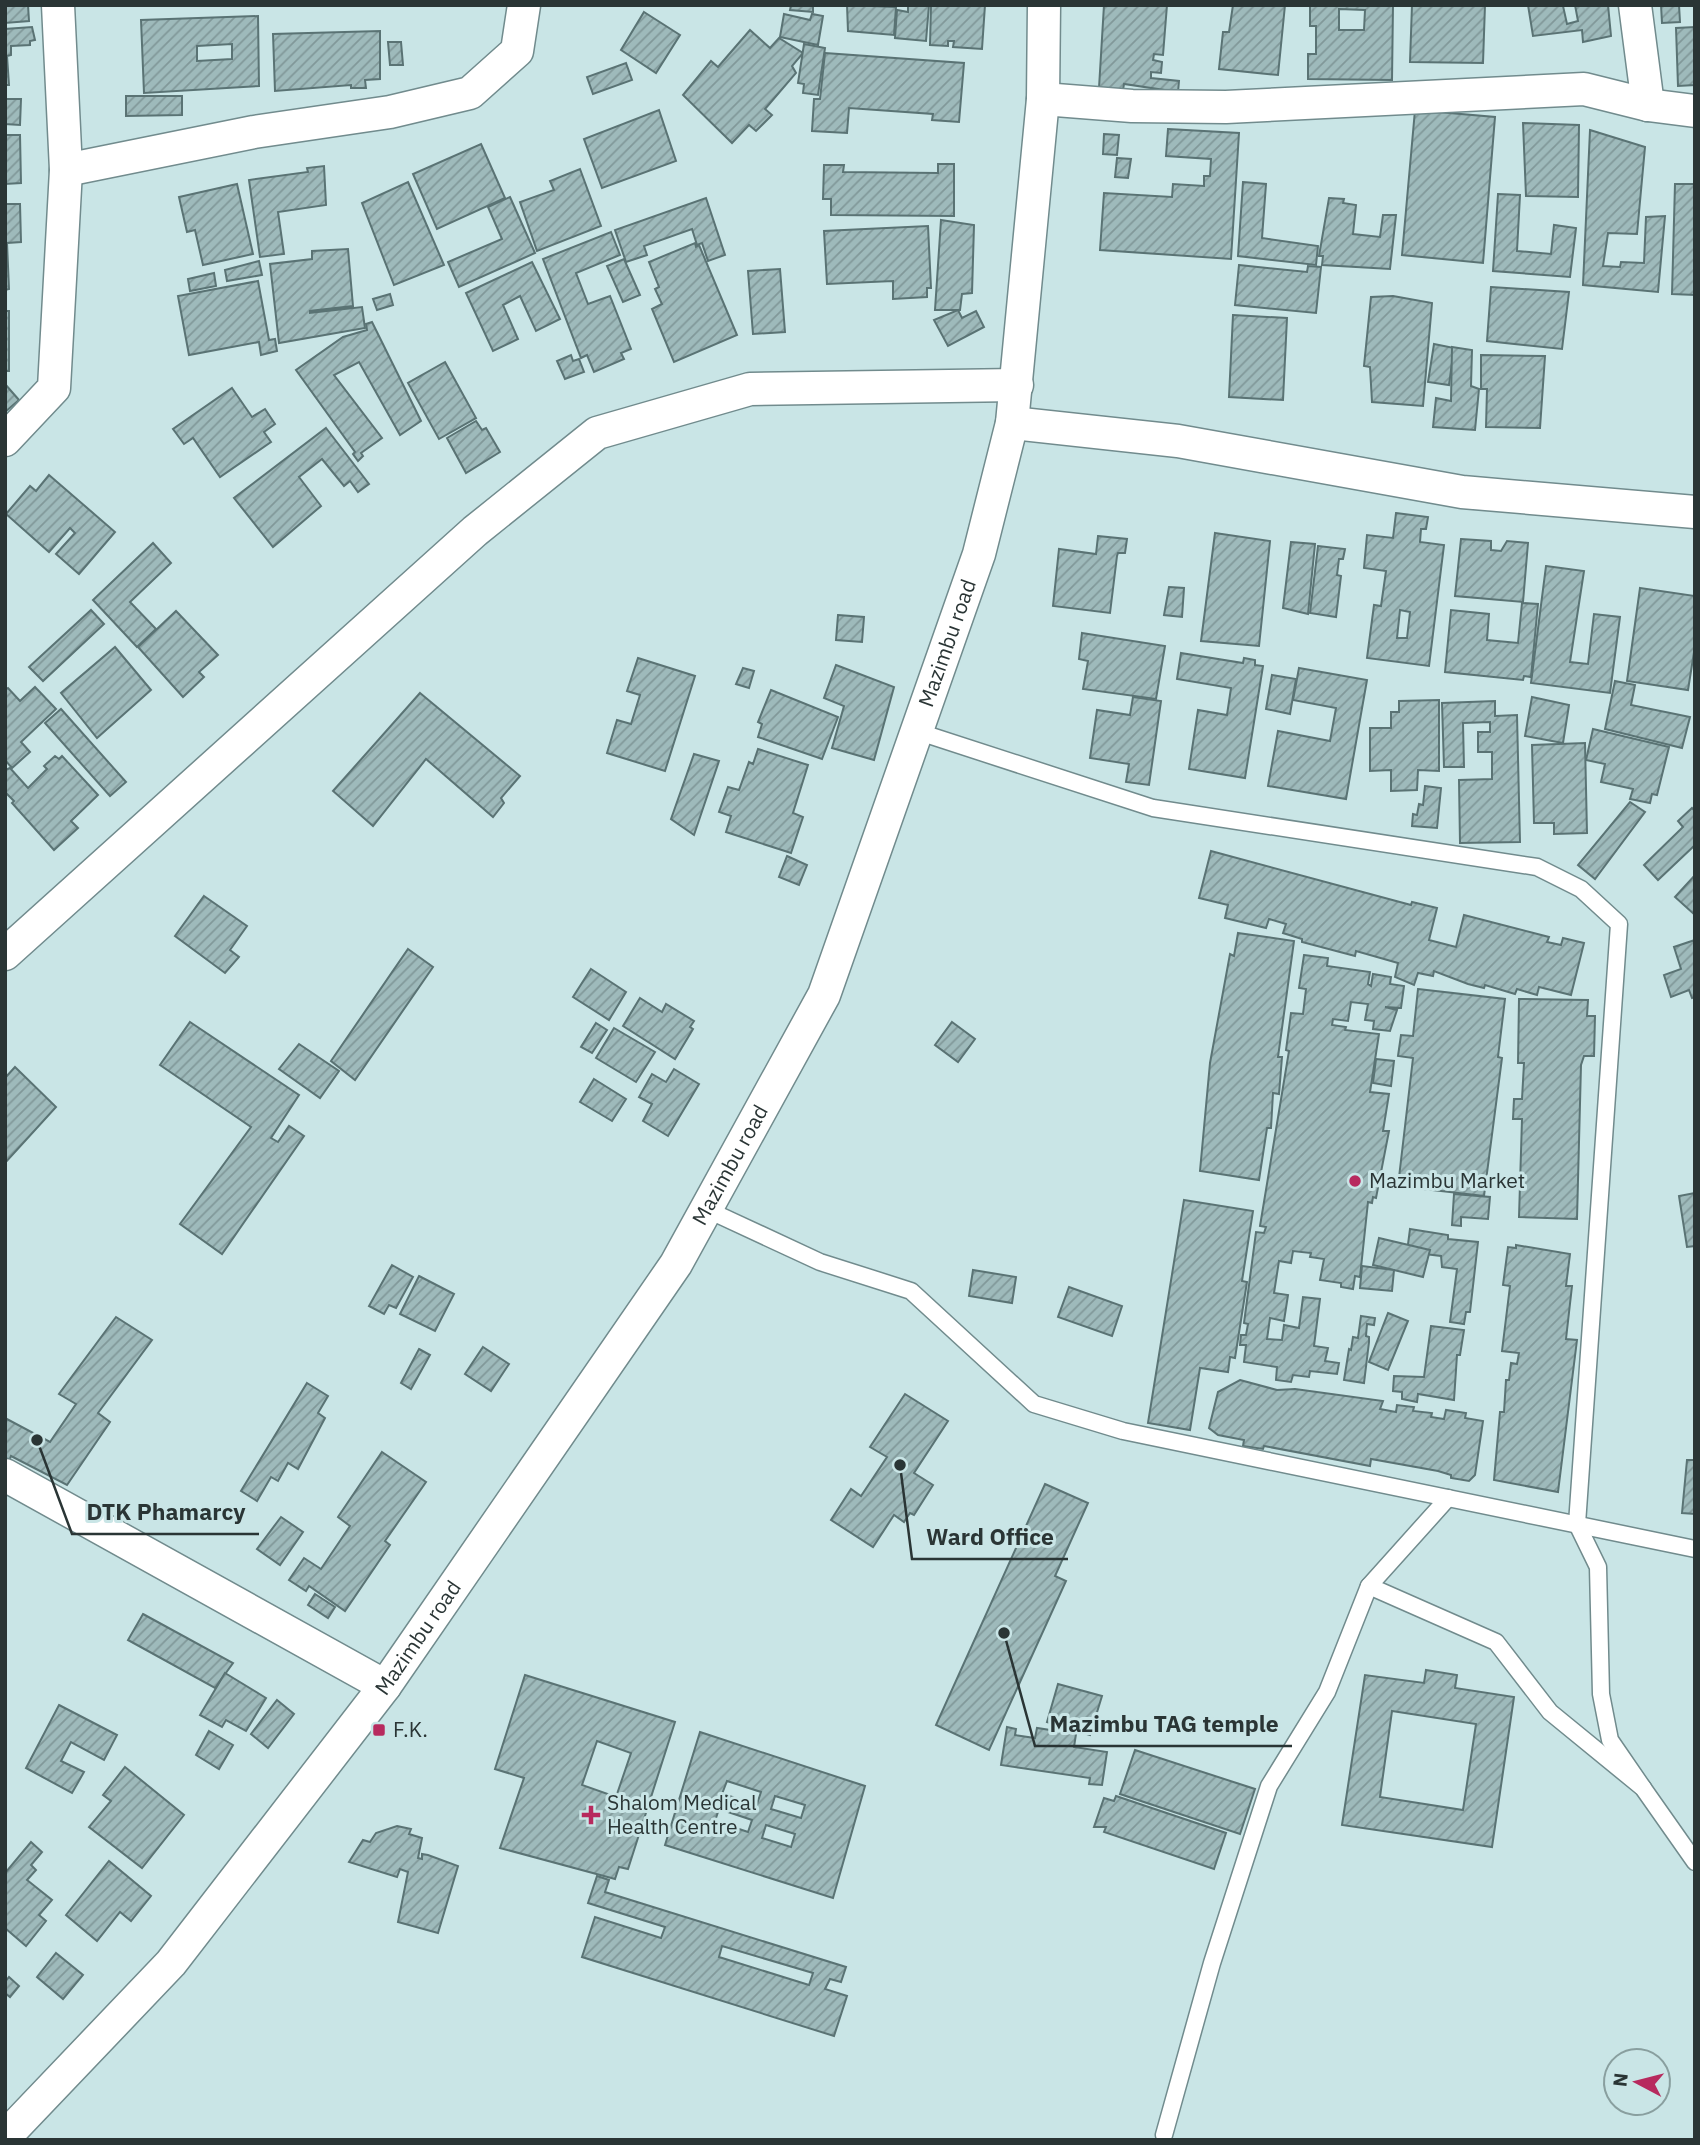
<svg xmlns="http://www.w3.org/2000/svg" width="1700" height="2145" viewBox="0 0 1700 2145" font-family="'IBM Plex Sans',sans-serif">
  <defs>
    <pattern id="building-hatch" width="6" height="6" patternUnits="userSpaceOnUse" patternTransform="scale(1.75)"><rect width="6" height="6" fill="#9ebabb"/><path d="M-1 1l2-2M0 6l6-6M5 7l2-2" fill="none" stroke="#819899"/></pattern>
  </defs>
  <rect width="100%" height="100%" fill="#c9e5e6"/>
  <g fill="url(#building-hatch)" stroke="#5a7374" stroke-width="2" fill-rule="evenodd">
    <path d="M28,5L29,21L5,23V6Z"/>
    <path d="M791,5H813V12L790,10Z"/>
    <path d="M847,5L896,7L894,35L848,31Z"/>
    <path d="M908,5H929L926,41L895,38L897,10L908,12Z"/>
    <path d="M931,5H985L982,49L953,47L954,41H948V46L930,45Z"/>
    <path d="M1104,5H1167L1163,55L1154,54L1153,60L1162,62L1161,73L1151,72V78L1179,81L1178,92L1124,84L1123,90L1099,88Z"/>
    <path d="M1233,5H1285L1278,75L1219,69L1223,32H1229Z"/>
    <path d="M1310,5H1393L1392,80L1308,79V54H1316V26H1310ZM1339,9L1365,10L1364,30H1339Z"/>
    <path d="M1412,5H1485L1483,63L1410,62Z"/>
    <path d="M1528,5H1566L1563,6L1567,24L1578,21L1575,5H1608L1611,36L1583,42L1582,30L1533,36Z"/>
    <path d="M1661,5H1679L1680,22L1662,23Z"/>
    <path d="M644,12L680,35L656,73L621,50Z"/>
    <path d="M784,14L810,20L812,14L823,16L818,45L780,37Z"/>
    <path d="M258,16L259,86L144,93L141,20ZM232,44V59L197,61V46Z"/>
    <path d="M32,27L35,40L30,41V45L11,46V55L7,56L9,85H5V29Z"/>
    <path d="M1695,27V85L1678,86L1676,28Z"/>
    <path d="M750,30L770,48L779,38L803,53L792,66L796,73L765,109L772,115L756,131L749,125L732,143L683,95L711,61L718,67Z"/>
    <path d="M380,31V79L365,80L366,88H351V85L275,91L273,34Z"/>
    <path d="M388,42H401L403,65H390Z"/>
    <path d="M804,44L825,48L818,95L803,93L804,84L798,83Z"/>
    <path d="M825,53L964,63L959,122L932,120L933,114L849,108L847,133L812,131L814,99H820Z"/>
    <path d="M626,63L632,80L593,94L587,77Z"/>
    <path d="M126,96H182V115L126,116Z"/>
    <path d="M5,99H21L20,125L5,124Z"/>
    <path d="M659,110L676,161L602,188L584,139Z"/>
    <path d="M1415,110L1495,117L1483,263L1402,255Z"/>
    <path d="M1523,123L1579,125L1578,197L1526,196Z"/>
    <path d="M1168,129L1239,133L1231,259L1100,250L1104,193L1172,197L1173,184L1204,186V176H1210L1211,159L1166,156Z"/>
    <path d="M1590,130L1645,147L1637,234L1608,233L1603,266L1620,267L1621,262L1644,263L1646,217L1665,216L1658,292L1583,285Z"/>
    <path d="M1104,134L1119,135L1117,155L1103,154Z"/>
    <path d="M5,135H20L21,183L5,184Z"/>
    <path d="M481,144L505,198L437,229L413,174Z"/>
    <path d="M1117,158L1131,159L1128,178L1115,177Z"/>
    <path d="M938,164H954V216L831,215V199H823L824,165H844L843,172L938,173Z"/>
    <path d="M324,166L326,205L278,212L284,254L260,257L249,180L308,172L307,168Z"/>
    <path d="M580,169L601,226L537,251L520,202L554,190L550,181Z"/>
    <path d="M408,182L444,265L394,285L362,203Z"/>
    <path d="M1243,182L1266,184L1262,238L1318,246L1316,265L1238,256Z"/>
    <path d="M237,184L253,254L203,265L195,230L187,232L179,197Z"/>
    <path d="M1675,184H1695V295L1672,294Z"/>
    <path d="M1498,194L1520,195L1517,251L1551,254L1554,225L1576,228L1570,277L1493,271Z"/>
    <path d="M510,197L535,253L459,287L448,262L502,239L488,207Z"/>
    <path d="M706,198L725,255L708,261L702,243L697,245L692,229L644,246L647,255L626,262L615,230Z"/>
    <path d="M1329,198L1344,199L1343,203L1356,205L1353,234L1380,237L1383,215H1396L1390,269L1322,265L1323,256H1319Z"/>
    <path d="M5,204H20L21,242L7,243L9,289L5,290Z"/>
    <path d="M941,220L974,225L972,293L962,294L960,310H935Z"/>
    <path d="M928,226L931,288H927V297L893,299V281L827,284L824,231Z"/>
    <path d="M611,232L620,255L576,273L588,304L610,296L631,349L621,353L624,359L594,372L587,355L581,358L543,259Z"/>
    <path d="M695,243L696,247L699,245L737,335L674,362L652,309L662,304L655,289L659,287L649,262Z"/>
    <path d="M348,249L353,306L310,311V313L362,307L365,328L279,343L270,264L312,259V251Z"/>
    <path d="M624,259L640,295L623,302L607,266Z"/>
    <path d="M259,261L262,275L227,281L225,270Z"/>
    <path d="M532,262L560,319L536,331L520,296L503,305L518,339L493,351L466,293Z"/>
    <path d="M1239,265L1307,272L1308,266L1321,267L1316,313L1235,305Z"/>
    <path d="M780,269L785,332L753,334L748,271Z"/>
    <path d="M214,273L216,286L190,291L188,279Z"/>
    <path d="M258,281L269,340L275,339L277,351L261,355L259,342L189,355L178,296Z"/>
    <path d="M1491,287L1569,292L1562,349L1487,341Z"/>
    <path d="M390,294L393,305L377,310L373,299Z"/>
    <path d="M1393,296L1432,303L1423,406L1372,402L1370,367L1364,366L1371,297Z"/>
    <path d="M958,310L962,318L976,311L984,327L948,346L934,320Z"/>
    <rect x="5" y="311" width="4" height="60"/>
    <path d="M1233,315L1287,318L1283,400L1229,397Z"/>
    <path d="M372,322L421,421L400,435L359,362L334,375L382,438L361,453L363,456L358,461L353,454L355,452L296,370L343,337L367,330L366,324Z"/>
    <path d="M1434,344L1454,348L1449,385L1428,382Z"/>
    <path d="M1452,347L1472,350L1471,386L1479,389L1475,430L1433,427L1436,398L1451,401Z"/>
    <path d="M571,355L573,361L579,359L584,372L565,379L557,361Z"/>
    <path d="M1481,355L1545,356L1540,428L1486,427L1487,389H1481Z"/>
    <path d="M445,362L476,418L439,439L408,383Z"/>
    <path d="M5,384L19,400L5,412Z"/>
    <path d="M232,388L252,417L265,409L275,424L264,432L271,442L220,477L193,438L184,444L173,429Z"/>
    <path d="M476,421L482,430L486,428L500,452L466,473L447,438Z"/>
    <path d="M326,428L369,484L358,492L350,481L344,486L322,459L299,477L321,506L273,547L234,498Z"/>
    <path d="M49,475L115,532L79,574L56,554L75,533L70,528L49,552L6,514L30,486L36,491Z"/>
    <path d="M1396,513L1428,517L1426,529H1421L1420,542L1444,545L1429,666L1367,658L1374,605L1381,606L1386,571L1364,568L1367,535L1393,538ZM1400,610L1410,612L1407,638H1397Z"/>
    <path d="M1215,533L1270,541L1259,646L1201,641Z"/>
    <path d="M1098,536L1127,539L1125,553H1118L1117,556L1110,613L1053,606L1059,549L1096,554Z"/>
    <path d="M1461,539L1491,541V550L1501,551L1507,541L1528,543L1523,602L1455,596Z"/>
    <path d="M1291,542L1315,544L1308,614L1283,608Z"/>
    <path d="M153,543L171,563L130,602L156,629L137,647L93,600Z"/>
    <path d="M1318,546L1345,549L1343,559H1339L1337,575L1341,576L1336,617L1310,613Z"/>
    <path d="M1546,566L1584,571L1570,662L1588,664L1594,614L1620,617L1610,693L1531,683Z"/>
    <path d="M1169,587L1184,588L1182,617L1164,615Z"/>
    <path d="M1640,588L1695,596V646L1688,690L1627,681Z"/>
    <path d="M1522,603L1538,604L1531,677L1524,676L1523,680L1445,672L1451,610L1489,614L1487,640L1518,643Z"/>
    <path d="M91,610L104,624L43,681L29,667Z"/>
    <path d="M176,611L218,655L199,672L204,677L183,697L138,647Z"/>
    <path d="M838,615L864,617L862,642L836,640Z"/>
    <path d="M1082,633L1165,646L1156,699L1083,689L1088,661L1079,659Z"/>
    <path d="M115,647L151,690L97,738L61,693Z"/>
    <path d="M1181,653L1243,663L1244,658L1255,660V665L1263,666L1245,778L1189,769L1198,710L1227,715L1231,688L1177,679Z"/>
    <path d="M638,658L695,676L665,771L607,753L617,720L631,724L640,695L627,691Z"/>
    <path d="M836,665L894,687L874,760L832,748L844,706L824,698Z"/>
    <path d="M743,668L754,671L749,688L736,684Z"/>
    <path d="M1299,668L1367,680L1346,799L1268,786L1278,731L1330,741L1336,708L1293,700Z"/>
    <path d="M1272,675L1296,679L1290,714L1266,709Z"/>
    <path d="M1615,681L1635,685L1631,705L1690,717L1682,748L1605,729Z"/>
    <path d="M35,687L56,709L21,742L30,752L12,768L5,760V690L8,688L20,701Z"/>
    <path d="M771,690L838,717L822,759L758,737L762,724L758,722Z"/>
    <path d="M420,693L520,776L501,798L504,803L493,817L426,759L373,826L333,791Z"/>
    <path d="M1133,697L1161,701L1149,785L1126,782L1129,764L1090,758L1097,710L1130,715Z"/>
    <path d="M1532,697L1569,705L1563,743L1525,736Z"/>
    <path d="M1439,700V771L1418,770L1417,790L1391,791V770L1370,771V728H1391V712H1399V701Z"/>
    <path d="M1495,701V716L1517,715L1520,842L1460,843L1459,780L1492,779V752H1478V732H1490V722L1463,723L1464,767H1444L1442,703Z"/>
    <path d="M61,709L126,782L110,796L45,723Z"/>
    <path d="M1593,729L1669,747L1657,795L1652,794L1650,803L1630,799L1633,789L1601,782L1605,764L1586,760Z"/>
    <path d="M1585,743L1587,833L1554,834V823H1534L1532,745Z"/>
    <path d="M758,749L808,765L793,813L803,817L791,853L726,832L731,816L719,812L728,787L739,790L749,762L753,764Z"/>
    <path d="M694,754L719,761L694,835L671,819Z"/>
    <path d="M55,756L59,759L62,756L98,795L71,821L78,828L54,850L12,803L14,801L5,792V770L10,768L28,788L47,769L44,766Z"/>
    <path d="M1425,786L1441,788L1437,828L1412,826L1413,814L1417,815L1419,804L1423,805Z"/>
    <path d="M1630,802L1645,812L1595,879L1578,865Z"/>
    <path d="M1692,808L1695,811V845L1658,880L1644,865L1683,827L1678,821Z"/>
    <path d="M1211,851L1411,905L1412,902L1437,908L1429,940L1456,947L1464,915L1549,937L1547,942L1561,945L1563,938L1584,943L1571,995L1539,987L1537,995L1517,989L1515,994L1485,985L1484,988L1468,984L1434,971L1433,976L1418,973L1414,985L1395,977L1398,963L1356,951L1355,956L1302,942V939L1283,933L1286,924L1269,919L1266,928L1225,918L1228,905L1199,898Z"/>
    <path d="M787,856L807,865L799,885L779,877Z"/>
    <path d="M1695,875V915L1675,897Z"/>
    <path d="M204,896L247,926L230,950L239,957L225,973L175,936Z"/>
    <path d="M1238,933L1294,941L1278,1057H1282L1279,1094L1273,1093L1271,1128H1267L1259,1180L1200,1171L1210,1063L1230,954L1234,956Z"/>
    <path d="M1695,940V997L1692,998L1689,990L1671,997L1664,975L1681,969L1674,947Z"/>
    <path d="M408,949L433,967L355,1080L331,1061Z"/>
    <path d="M1304,955L1328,958L1327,966L1370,972L1368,984L1371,986L1373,974L1391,977L1390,984L1404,986L1401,1008L1385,1007L1397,1010L1390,1031L1373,1029L1374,1021L1365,1020L1368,1004L1351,1002L1348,1021L1333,1019L1332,1025L1346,1027L1345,1030L1379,1034L1370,1092L1389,1094L1383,1131H1389L1376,1198L1373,1197L1372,1203L1368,1202L1360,1277L1355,1276L1353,1289L1341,1287V1283L1320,1280L1324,1259L1310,1257L1311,1253L1293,1251L1291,1263L1279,1261L1274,1293L1288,1295L1284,1321L1270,1318L1267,1339L1282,1340L1284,1325L1299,1328L1303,1297L1320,1299L1314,1346L1328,1348L1325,1361L1339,1363L1337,1374L1310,1371L1309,1377L1293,1375L1291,1382L1276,1380L1277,1367L1244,1362L1246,1345H1240L1241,1335H1246L1248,1324L1244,1323L1256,1232L1264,1233L1266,1227L1260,1226L1289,1051L1286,1050L1291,1013L1303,1014L1306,989L1299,988Z"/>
    <path d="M591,969L626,992L609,1020L573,997Z"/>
    <path d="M1418,989L1505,999L1498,1057L1502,1058L1484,1196L1398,1186L1413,1058L1398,1056L1401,1035L1413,1036Z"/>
    <path d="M640,998L662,1012L666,1004L694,1021L690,1027L693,1029L675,1059L623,1026Z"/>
    <path d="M1519,999L1588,1000L1587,1016H1595L1594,1056H1584L1581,1065L1577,1219L1519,1217L1522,1119H1513L1514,1099H1522L1524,1063H1518Z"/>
    <path d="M190,1022L299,1095L271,1138L278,1142L289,1126L304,1136L222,1254L180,1224L251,1127L160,1065Z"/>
    <path d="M952,1022L975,1039L958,1062L935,1045Z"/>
    <path d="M596,1023L607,1030L592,1053L581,1047Z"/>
    <path d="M614,1028L655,1052L636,1082L596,1058Z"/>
    <path d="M299,1044L339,1071L320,1098L279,1069Z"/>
    <path d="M1376,1059L1394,1061L1391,1086L1373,1083Z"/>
    <path d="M15,1067L56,1107L5,1163V1078Z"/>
    <path d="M674,1069L699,1084L668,1136L643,1121L652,1104L639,1097L652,1074L666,1082Z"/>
    <path d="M594,1079L626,1099L612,1121L580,1102Z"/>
    <path d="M1695,1193V1246L1687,1247L1679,1196Z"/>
    <path d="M1454,1194L1490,1197L1488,1219L1461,1217V1226L1452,1225Z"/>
    <path d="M1184,1200L1253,1211L1242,1281L1247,1282L1235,1358L1230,1357L1228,1372L1200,1368L1190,1430L1148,1423Z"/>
    <path d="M1410,1229L1448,1235V1239L1478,1242L1470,1312H1466L1464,1324L1450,1322L1457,1269L1442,1267L1441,1256L1407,1252Z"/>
    <path d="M1379,1238L1430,1250L1423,1277L1373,1265Z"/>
    <path d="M1516,1245L1570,1254L1566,1286H1572L1566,1339L1577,1340L1558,1492L1494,1480L1500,1412H1504L1506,1380H1509L1511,1363L1517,1364L1519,1353L1502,1351L1510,1286L1503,1285L1508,1247L1516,1248Z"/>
    <path d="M392,1265L413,1277L396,1308L389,1305L384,1314L369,1306Z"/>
    <path d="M1362,1266L1394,1270L1392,1291L1360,1288Z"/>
    <path d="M973,1270L1016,1277L1012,1303L969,1296Z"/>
    <path d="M419,1276L454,1294L435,1331L400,1314Z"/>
    <path d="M1069,1287L1122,1306L1112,1336L1058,1317Z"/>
    <path d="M1388,1313L1408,1321L1388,1370L1369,1362Z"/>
    <path d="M1361,1316L1375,1318L1374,1325L1367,1324L1366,1336L1369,1337V1342L1364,1383L1344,1380L1349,1349L1351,1350L1353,1337L1358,1338Z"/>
    <path d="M116,1317L152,1340L98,1413L110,1422L67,1485L11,1456L8,1464L5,1463V1418L50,1442L76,1404L59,1394Z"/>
    <path d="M1431,1326L1464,1330L1460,1355H1457L1454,1400L1418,1394L1417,1402L1402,1399V1392L1393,1391L1394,1376L1424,1377Z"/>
    <path d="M483,1347L509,1364L491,1391L465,1374Z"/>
    <path d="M419,1349L430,1355L411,1389L401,1383Z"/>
    <path d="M1240,1380L1277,1390L1295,1389L1383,1401L1380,1409L1396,1412L1397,1405L1414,1407L1413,1411L1432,1413L1431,1417L1444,1419L1446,1410L1466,1413L1465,1418L1483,1421L1475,1475L1469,1481L1451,1478V1475L1438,1471L1371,1459L1370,1466L1264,1446L1263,1449L1243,1446L1244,1440L1218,1435L1209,1428L1218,1392Z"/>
    <path d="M307,1383L328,1396L318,1413L325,1418L298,1469L288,1463L278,1481L271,1477L257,1501L241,1491Z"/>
    <path d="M905,1394L948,1421L914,1473L933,1485L914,1515L910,1513L904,1522L894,1515L873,1547L831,1520L851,1489L861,1496L887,1457L870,1447Z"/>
    <path d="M382,1452L426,1482L385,1541L390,1545L345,1611L309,1586L306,1591L289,1580L304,1558L321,1569L350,1526L338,1517Z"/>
    <path d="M1687,1460H1695V1514L1682,1513Z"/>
    <path d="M1045,1484L1088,1503L1055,1576L1066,1581L989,1750L936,1725Z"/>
    <path d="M281,1517L303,1532L280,1565L257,1549Z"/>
    <path d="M315,1594L335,1607L328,1618L308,1605Z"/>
    <path d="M143,1614L233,1663L215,1688L128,1640Z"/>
    <path d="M1426,1670L1457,1675L1455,1688L1514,1697L1492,1847L1342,1825L1365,1675L1424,1683ZM1392,1711L1476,1724L1463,1810L1380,1797Z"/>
    <path d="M225,1673L266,1698L246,1731L226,1720L222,1727L200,1715Z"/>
    <path d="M525,1675L675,1722L628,1869L619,1867L615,1879L500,1848L524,1778L495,1769ZM597,1741L631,1753L616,1797L582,1785Z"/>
    <path d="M1058,1684L1102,1696L1090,1735L1047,1722Z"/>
    <path d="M277,1700L294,1714L268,1748L251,1734Z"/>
    <path d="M59,1705L117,1735L104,1760L71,1742L61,1761L84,1772L72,1793L26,1768Z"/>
    <path d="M1007,1727L1016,1729L1015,1735L1035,1738L1037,1728L1076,1734L1074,1747L1107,1752L1102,1785L1089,1784L1090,1778L1001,1765Z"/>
    <path d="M209,1731L233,1745L219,1769L196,1755Z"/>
    <path d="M700,1732L865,1786L833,1898L665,1845ZM727,1781L761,1792L757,1804L722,1794ZM775,1796L805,1805L801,1818L771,1809ZM719,1809L752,1820L748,1832L715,1821ZM766,1825L795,1834L791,1847L762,1838Z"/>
    <path d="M1135,1750L1255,1789L1240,1834L1120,1794Z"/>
    <path d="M125,1767L184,1815L142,1868L89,1827L111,1801L103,1795Z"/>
    <path d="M1116,1796L1226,1833L1214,1869L1104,1832L1106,1827H1094L1104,1798L1114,1801Z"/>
    <path d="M397,1826L411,1829L409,1834L422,1838L418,1858L422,1859V1854L428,1855L458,1866L438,1933L398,1922L408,1872L400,1869L397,1877L349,1862L363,1840L370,1842L376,1833Z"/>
    <path d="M31,1842L42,1852L31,1865L36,1870L27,1880L52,1900L39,1915L46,1921L26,1946L5,1928V1873Z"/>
    <path d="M109,1861L151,1896L131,1921L120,1912L97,1941L66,1915Z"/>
    <path d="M597,1876L609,1880L605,1892L846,1967L841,1982L830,1979L825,1989L847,1996L834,2036L582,1957L595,1917L661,1938L665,1927L588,1903ZM722,1946L813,1973L809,1985L719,1957Z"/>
    <path d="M56,1953L83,1975L63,1999L37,1977Z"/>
    <path d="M9,1977L19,1986L10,1997L5,1993V1982Z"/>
  </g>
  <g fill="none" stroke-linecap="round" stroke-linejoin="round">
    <defs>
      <g id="service">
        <path d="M916,731L1153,808L1537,867L1581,889L1619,924L1577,1524L1598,1567L1601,1694L1610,1740L1643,1788"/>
        <path d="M708,1210L820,1262L911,1291L1034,1404L1123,1431L1695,1549"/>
        <path d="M1369,1586L1496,1642L1550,1712L1643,1788L1695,1862"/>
        <path d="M1164,2135L1212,1963L1269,1786L1327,1692L1369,1586L1448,1498"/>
      </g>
      <g id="minor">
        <path d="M1635,5L1648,105"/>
        <path d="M1043,99L1132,106L1226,107L1584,89L1648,105L1695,111"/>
        <path d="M66,170L254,132L390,112L470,93L517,51L524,5"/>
        <path d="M1012,423L1178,441L1462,492L1695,512"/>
        <path d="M5,440L54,388L66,170L58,5"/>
        <path d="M5,954L475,531L597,433L750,389L1017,385"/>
        <path d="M5,1475L385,1686"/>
        <path id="s1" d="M5,2137L171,1963L385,1686L676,1264L824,995L979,554L1012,423L1043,99L1044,5"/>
      </g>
    </defs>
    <use href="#service" stroke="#718b8d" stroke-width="19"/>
    <use href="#minor" stroke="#718b8d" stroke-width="35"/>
    <use href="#service" stroke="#fff" stroke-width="16"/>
    <use href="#minor" stroke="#fff" stroke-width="32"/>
  </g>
  <g fill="#b72a5e" stroke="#c9e5e6" stroke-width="2.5">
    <circle cx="1355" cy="1181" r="7"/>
    <rect x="372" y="1723" width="14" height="14" rx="3.5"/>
    <path d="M587.5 1804.5h7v7h7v7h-7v7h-7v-7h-7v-7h7z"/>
  </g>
  <g text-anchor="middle" stroke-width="6" stroke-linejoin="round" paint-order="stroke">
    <g font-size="21" fill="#2a3535" stroke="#c9e5e6">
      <text dy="7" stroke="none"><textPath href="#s1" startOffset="1783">Mazimbu road</textPath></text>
      <text dy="7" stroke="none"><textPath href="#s1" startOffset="1216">Mazimbu road</textPath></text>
      <text dy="7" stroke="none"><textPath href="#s1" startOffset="649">Mazimbu road</textPath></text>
    </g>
    <g font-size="21" fill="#2a3535" stroke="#c9e5e6" text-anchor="start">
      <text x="1369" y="1188">Mazimbu Market</text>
      <text x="393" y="1737">F.K.</text>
      <text x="607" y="1810">Shalom Medical<tspan x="607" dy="24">Health Centre</tspan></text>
    </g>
  </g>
  <path fill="none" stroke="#2a3535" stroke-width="2.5" d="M37 1440L72 1534H259M900 1465L912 1559H1068M1004 1633L1035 1746H1292"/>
  <g fill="#2a3535" stroke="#c9e5e6" stroke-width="2.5">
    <circle cx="37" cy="1440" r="7"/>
    <circle cx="900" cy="1465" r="7"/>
    <circle cx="1004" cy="1633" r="7"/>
  </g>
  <g font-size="23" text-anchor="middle" font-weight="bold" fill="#2a3535" stroke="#c9e5e6" stroke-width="6" stroke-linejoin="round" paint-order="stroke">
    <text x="166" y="1520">DTK Phamarcy</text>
    <text x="990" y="1545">Ward Office</text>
    <text x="1164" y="1732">Mazimbu TAG temple</text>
  </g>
  <rect width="1700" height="2145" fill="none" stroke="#2a3535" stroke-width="14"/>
  <g transform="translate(1637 2082) rotate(277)"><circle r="33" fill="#c9e5e6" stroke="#899f9f" stroke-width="2"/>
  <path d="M0-5L12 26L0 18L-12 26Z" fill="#b72a5e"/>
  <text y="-10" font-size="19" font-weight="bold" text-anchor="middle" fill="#2a3535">N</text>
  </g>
</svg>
